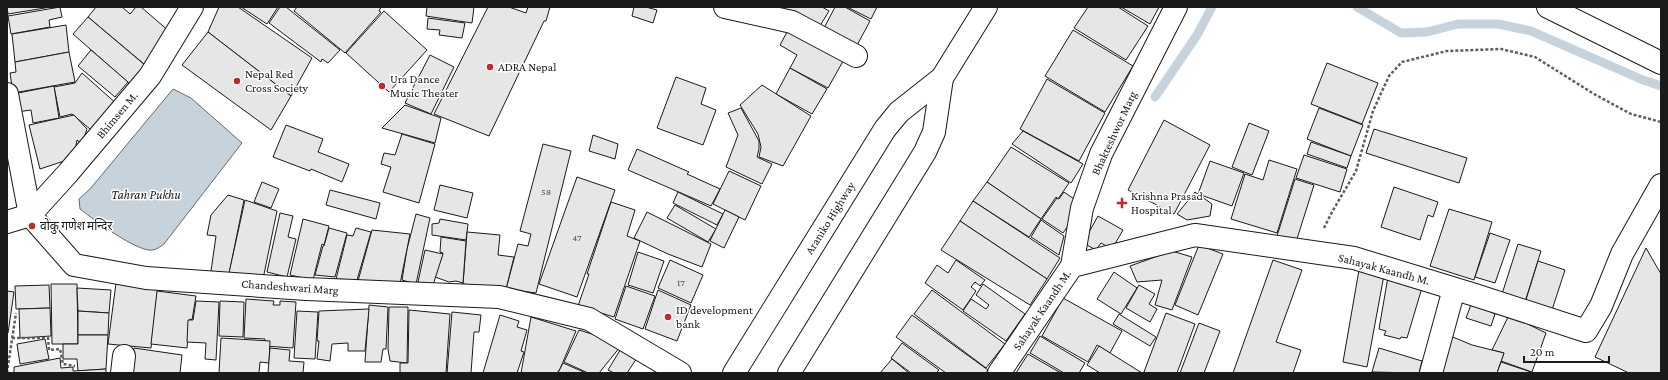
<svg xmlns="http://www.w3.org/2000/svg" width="1668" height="380" viewBox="0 0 1668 380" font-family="'Crimson Pro','Noto Sans Devanagari',serif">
  <rect width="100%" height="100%" fill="#fff"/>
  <path fill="#c6d2dc" stroke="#6a6a6a" d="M173,89L191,98L242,143L164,244C160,247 157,249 153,250C138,253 93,219 80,209L79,199L90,189Z"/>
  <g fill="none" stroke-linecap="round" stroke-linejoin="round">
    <g stroke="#c6d2dc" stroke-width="9">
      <path d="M1357,7L1401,33L1427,32L1458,24H1498L1531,31L1643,80L1661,86"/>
      <path d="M1155,97L1197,35L1212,7"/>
    </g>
  </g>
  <g fill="#e6e6e6" stroke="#1a1a1a">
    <path d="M7,7H51L8,14Z"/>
    <path d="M60,7L62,17L49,20L50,27L11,34L8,16Z"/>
    <path d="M96,7H122L130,14L136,7H141L170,32L144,64L88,17Z"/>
    <path d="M219,7H238L312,58L291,96L208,32Z"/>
    <path d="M241,7H278L267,24Z"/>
    <path d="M280,7H286L340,50L328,63L322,59L321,62L269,23Z"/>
    <path d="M297,7H381L379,11L381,12L345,53L294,11Z"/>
    <path d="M427,7H474L472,23L426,16Z"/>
    <path d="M488,7H509L526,13L528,7H550L546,21H544L489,136L434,114Z"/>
    <path d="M634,7H646L657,10L653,23L632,16Z"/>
    <path d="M770,7H822L829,11L815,34Z"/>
    <path d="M835,7H845L870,21L855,49L822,32Z"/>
    <path d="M847,7H877L871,19Z"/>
    <path d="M1088,7H1118L1148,26L1126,60L1074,28Z"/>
    <path d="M1121,7H1159L1150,24Z"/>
    <path d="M384,11L427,50L389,92L346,53Z"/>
    <path d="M88,17L146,66L130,84L73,34Z"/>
    <path d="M428,18L465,23L462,38L439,35L440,30L427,29Z"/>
    <path d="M792,23L847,54L828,88L790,68L797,55L780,45Z"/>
    <path d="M66,25L69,52L15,62L12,34Z"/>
    <path d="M1073,30L1133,66L1105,112L1045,76Z"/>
    <path d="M208,32L291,96L271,130L182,65Z"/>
    <path d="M91,50L128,82L115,97L78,66Z"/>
    <path d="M69,52L75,82L13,93L10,73L16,72L15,62Z"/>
    <path d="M430,55L454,67L431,114L405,103Z"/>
    <path d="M1327,63L1378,83L1362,124L1311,104Z"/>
    <path d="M790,68L827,89L812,114L776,94Z"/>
    <path d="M82,73L118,105L96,134L72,114L60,117L54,87L75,83Z"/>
    <path d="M676,77L706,88L701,104L716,110L703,145L657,128Z"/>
    <path d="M1047,79L1105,113L1079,161L1020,129Z"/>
    <path d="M762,85L811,116L783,166L759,157L761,147L758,134L740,105Z"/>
    <path d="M54,86L59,118L33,123L31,110L17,112L13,94Z"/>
    <path d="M405,105L441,118L435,143L382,128Z"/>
    <path d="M741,108L759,141V149L757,157L772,164L762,184L726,167L738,135L728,113Z"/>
    <path d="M1319,108L1363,125L1351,156L1307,139Z"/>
    <path d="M74,115L87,129L82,144L77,140L75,151L68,155L70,159L40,169L29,125Z"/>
    <path d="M1164,120L1210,145L1174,214L1128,190Z"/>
    <path d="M1249,123L1269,131L1252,175L1232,167Z"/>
    <path d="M286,125L323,139L318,152L349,164L342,182L311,169L310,171L273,157Z"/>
    <path d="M1374,129L1467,158L1459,183L1366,153Z"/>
    <path d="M1023,131L1083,164L1071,183L1012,144Z"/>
    <path d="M402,134L435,144L419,203L383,192L391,167L381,164L384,153L395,155Z"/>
    <path d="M593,135L618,144L615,159L589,151Z"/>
    <path d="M1311,142L1351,156L1347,168L1307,154Z"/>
    <path d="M543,144L571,151L536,293L506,289L518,244L528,246L531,234L520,231Z"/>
    <path d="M1011,147L1069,183L1058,199L1056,197L1041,219L987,182Z"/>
    <path d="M637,149L689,172L687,174L720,189L711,206L628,170Z"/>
    <path d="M1304,155L1347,169L1340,192L1296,178Z"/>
    <path d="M1269,160L1297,169L1277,233L1231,219L1245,174L1263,180Z"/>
    <path d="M1210,161L1244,173L1232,206L1198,194Z"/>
    <path d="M729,171L761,186L745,220L713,204Z"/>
    <path d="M577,177L615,190L577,297L539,284Z"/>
    <path d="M1295,179L1314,185L1296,242L1277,236Z"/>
    <path d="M262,182L279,189L271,208L254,202Z"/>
    <path d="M987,182L1041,219L1029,237L973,201Z"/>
    <path d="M440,185L473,193L467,218L434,210Z"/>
    <path d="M1394,187L1438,202L1433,217L1428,215L1420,240L1381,227Z"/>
    <path d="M330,190L380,203L376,219L326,205Z"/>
    <path d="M678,192L723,214L717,225L673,203Z"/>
    <path d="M1064,192L1077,201L1075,210L1069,218L1072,220L1063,233L1042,219L1057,198L1059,199Z"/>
    <path d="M1195,192L1212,204L1210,216L1187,220L1177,214Z"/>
    <path d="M228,195L244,200L229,274L211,271L216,236L207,235L211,215Z"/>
    <path d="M245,200L277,211L263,279L229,273Z"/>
    <path d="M973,201L1060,258L1047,279L960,221Z"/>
    <path d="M611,202L635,210L627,236L640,241L614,317L578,306L589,274H587Z"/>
    <path d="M675,205L716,229L708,242L667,218Z"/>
    <path d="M1449,209L1492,222L1474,280L1430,266Z"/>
    <path d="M725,210L739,217L724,248L710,241Z"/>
    <path d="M647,212L711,244L702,267L668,254L634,238Z"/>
    <path d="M280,213L293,216L288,237L296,239L287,277L267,272Z"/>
    <path d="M416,214L430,218L416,284L402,280L407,249Z"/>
    <path d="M1098,216L1123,230L1112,249L1101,243L1096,250L1083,243Z"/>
    <path d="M303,219L329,226L324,245L322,244L313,280L290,275Z"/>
    <path d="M440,219L468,224L466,240L432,235V224L439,223Z"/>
    <path d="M1041,220L1064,236L1059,255L1031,237Z"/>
    <path d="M960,221L1047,279L1030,305L941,250Z"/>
    <path d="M329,228L347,233L335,277L315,275L323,246H324Z"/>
    <path d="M356,228L371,232L357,280L336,279L347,235L353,236Z"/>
    <path d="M372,230L410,234L400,284L358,281Z"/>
    <path d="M467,232L500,235L498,255L514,257L506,289L463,284Z"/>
    <path d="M1490,233L1510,240L1495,283L1475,277Z"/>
    <path d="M441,237L466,241L463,283L456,281L449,282L435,277L443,253L440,252Z"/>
    <path d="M1518,244L1541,251L1525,302L1502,294Z"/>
    <path d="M1199,245L1223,254L1198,315L1175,305Z"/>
    <path d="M1646,248L1661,274V373H1629L1595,357Z"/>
    <path d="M425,250L443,254L433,285L418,282Z"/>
    <path d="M1172,251L1192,257L1172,310L1155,305L1162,280L1137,282L1130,266Z"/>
    <path d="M638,252L664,261L653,293L628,285Z"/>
    <path d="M670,260L703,275L691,303L658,288Z"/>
    <path d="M956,260L985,280L980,286L975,282L971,287L976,291L963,310L925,283L937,265L948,273Z"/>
    <path d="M1273,260L1302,270L1276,342L1301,350L1293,373H1233Z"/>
    <path d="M1538,261L1565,270L1551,313L1525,303Z"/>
    <path d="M1359,270L1384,275L1367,367L1343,362Z"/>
    <path d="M1389,271L1424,281L1407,338L1401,337L1400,339L1384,335L1386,331L1379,329Z"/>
    <path d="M1114,272L1137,288L1121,314L1097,299Z"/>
    <path d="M116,283L158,287L151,348L108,344Z"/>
    <path d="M51,284H77L78,344H52Z"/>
    <path d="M983,284L1025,314L1006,341L963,311L971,299L986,309L989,305L976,295Z"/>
    <path d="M49,285L50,308L16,309L15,286Z"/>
    <path d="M1139,285L1155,294L1149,304L1157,309L1150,322L1126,308Z"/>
    <path d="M626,286L655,296L643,329L615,319Z"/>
    <path d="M77,288L111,290L109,313L78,311Z"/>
    <path d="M658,290L691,305L677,341L645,329Z"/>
    <path d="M932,290L1005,344L986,368L914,314Z"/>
    <path d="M7,291L14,292L8,333H7Z"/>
    <path d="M157,291L196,296L192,320L190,319L187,348L151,344Z"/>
    <path d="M1063,298L1122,331L1110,353L1097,345L1088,362L1042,336Z"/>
    <path d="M246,299L274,301L273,305H280V301L296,302L293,348L265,346V339L244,338Z"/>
    <path d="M196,301L219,302L216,360L205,359L206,343L187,342L188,320H193Z"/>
    <path d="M220,301L244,302L243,337L219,336Z"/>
    <path d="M1472,302L1495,314L1491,326L1466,318Z"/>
    <path d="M369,305L388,307L386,349H383L381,362H365Z"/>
    <path d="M389,307H408L407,363L390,361L388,349Z"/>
    <path d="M50,308L51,336L20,338L19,309Z"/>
    <path d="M369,309L365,351H348V343L332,344L330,361L317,359L319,341H317L319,311Z"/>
    <path d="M409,310L450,314L446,373H400V363H408Z"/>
    <path d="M78,311L109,313L108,335H78Z"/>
    <path d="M297,311L318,312L315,359L294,358Z"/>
    <path d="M452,312L481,315L479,332H474L471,373H447Z"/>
    <path d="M1166,313L1195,324L1177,373H1146L1144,372Z"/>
    <path d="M1119,314L1156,337L1150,346L1113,324Z"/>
    <path d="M500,315L519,321L517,327L527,330L521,351L524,352L517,373H483Z"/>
    <path d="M912,315L988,370L986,373H946L896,337Z"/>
    <path d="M1509,315L1546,333L1532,372L1501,361L1504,353L1492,350Z"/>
    <path d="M531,317L576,331L560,369L557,373H521Z"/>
    <path d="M1199,323L1220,331L1204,373H1180Z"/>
    <path d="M579,330L598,336L620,347L599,373H588L564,362Z"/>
    <path d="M78,335H108L106,369L78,371L77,359H63V344H78Z"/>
    <path d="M1448,335L1472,345L1504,353L1497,373H1439Z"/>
    <path d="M1040,336L1085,363L1079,373H1064L1030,353Z"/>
    <path d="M221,338L270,341L269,363L260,362L259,373H219Z"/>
    <path d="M45,339L49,359L20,364L17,344Z"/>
    <path d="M902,343L939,370L936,373H911L891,358Z"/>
    <path d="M1099,346L1142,373H1100L1087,365Z"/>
    <path d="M622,347L639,355L627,373H614L608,370Z"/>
    <path d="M134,348L182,355L180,373H131Z"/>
    <path d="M270,348L290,350L289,361L304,362L303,373H268Z"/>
    <path d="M1379,348L1422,361L1419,373L1372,372Z"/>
    <path d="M1028,354L1061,373H1016Z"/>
    <path d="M60,358L61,368L73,367V371L106,369V373H14V367Z"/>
    <path d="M892,359L909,373H880Z"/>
    <path d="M1501,362L1531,372V373H1497Z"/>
    <path d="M563,363L586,373H558Z"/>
  </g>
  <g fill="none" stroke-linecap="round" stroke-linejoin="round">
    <defs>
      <g id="street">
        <path d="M725,7L792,22L856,56"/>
        <path d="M1548,7L1661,63"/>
        <path d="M7,222L30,215L68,173L150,76L192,7"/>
        <path d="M1072,266L1082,208L1101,154L1176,7"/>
        <path d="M122,373L124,356"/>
        <path d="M999,373L1072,266L1195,235L1354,258L1475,295L1586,331L1601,306L1622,254L1661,185"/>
        <path d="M1431,373L1454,289"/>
      </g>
      <path id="secondary" d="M7,94L30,215L74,265L146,278L306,289L499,297L589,319L680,373"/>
      <g id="highway">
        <path d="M734,373L885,129L899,112L942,78L986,7"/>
        <path d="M789,373L925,152L934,132L942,78"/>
      </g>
    </defs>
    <use href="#street" stroke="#1a1a1a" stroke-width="24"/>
    <use href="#secondary" stroke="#1a1a1a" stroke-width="24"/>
    <use href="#highway" stroke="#1a1a1a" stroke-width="24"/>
    <g stroke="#5f5f5f" stroke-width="2.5" stroke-dasharray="3 2" stroke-linecap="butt">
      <path d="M1324,228L1332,212L1356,171L1373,111L1389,76L1402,62L1447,51L1501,49L1535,57L1594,94L1631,114L1661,122"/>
      <path d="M12,338H48L49,350L60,349L63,364L75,366"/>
      <path d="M7,373L16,313"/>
    </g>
    <use href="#street" stroke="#fff" stroke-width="22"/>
    <use href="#secondary" stroke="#fff" stroke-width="22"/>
    <use href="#highway" stroke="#fff" stroke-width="22"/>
  </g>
  <g fill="#c62828" stroke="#fff" stroke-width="1.5">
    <circle cx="490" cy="67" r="4"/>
    <circle cx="237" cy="81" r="4"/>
    <circle cx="382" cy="86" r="4"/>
    <path d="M1120 197h4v4h4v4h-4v4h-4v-4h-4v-4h4z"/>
    <circle cx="32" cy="226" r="4"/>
    <circle cx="668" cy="317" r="4"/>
  </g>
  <g text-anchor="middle" stroke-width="3" stroke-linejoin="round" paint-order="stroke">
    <g font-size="10" fill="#4d4d4d">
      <text x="546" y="195">58</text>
      <text x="577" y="241">47</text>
      <text x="681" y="286">17</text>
    </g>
    <g font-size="12" fill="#1a1a1a" stroke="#fff" text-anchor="start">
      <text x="498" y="71">ADRA Nepal</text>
      <text x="245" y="78">Nepal Red<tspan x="245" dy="14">Cross Society</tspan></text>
      <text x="390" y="83">Ura Dance<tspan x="390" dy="14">Music Theater</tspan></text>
      <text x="1131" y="200">Krishna Prasad<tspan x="1131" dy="14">Hospital</tspan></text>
      <text x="40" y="230">वोकु गणेश मन्दिर</text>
      <text x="676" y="314">ID development<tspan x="676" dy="14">bank</tspan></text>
    </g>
    <g font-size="12" fill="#1a1a1a" stroke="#fff">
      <text transform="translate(117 115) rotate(-50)" y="4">Bhimsen M.</text>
      <text transform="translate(1114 133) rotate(-65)" y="4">Bhakteshwor Marg</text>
      <text transform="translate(830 218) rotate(-58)" y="4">Araniko Highway</text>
      <text transform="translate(1384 269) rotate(15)" y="4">Sahayak Kaandh M.</text>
      <text transform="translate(290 287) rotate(4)" y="4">Chandeshwari Marg</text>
      <text transform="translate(1042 310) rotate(-56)" y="4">Sahayak Kaandh M.</text>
    </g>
    <g font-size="13" font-style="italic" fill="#1a1a1a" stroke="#fff">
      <text x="146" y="199">Tahran Pukhu</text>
    </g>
  </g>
  <rect width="1668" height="380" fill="none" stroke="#1a1a1a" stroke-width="16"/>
  <path d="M1524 356v6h85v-6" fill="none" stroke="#1a1a1a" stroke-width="2"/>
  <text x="1530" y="356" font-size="12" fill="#1a1a1a" stroke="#ffffff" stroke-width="3" paint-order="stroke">20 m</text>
</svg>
